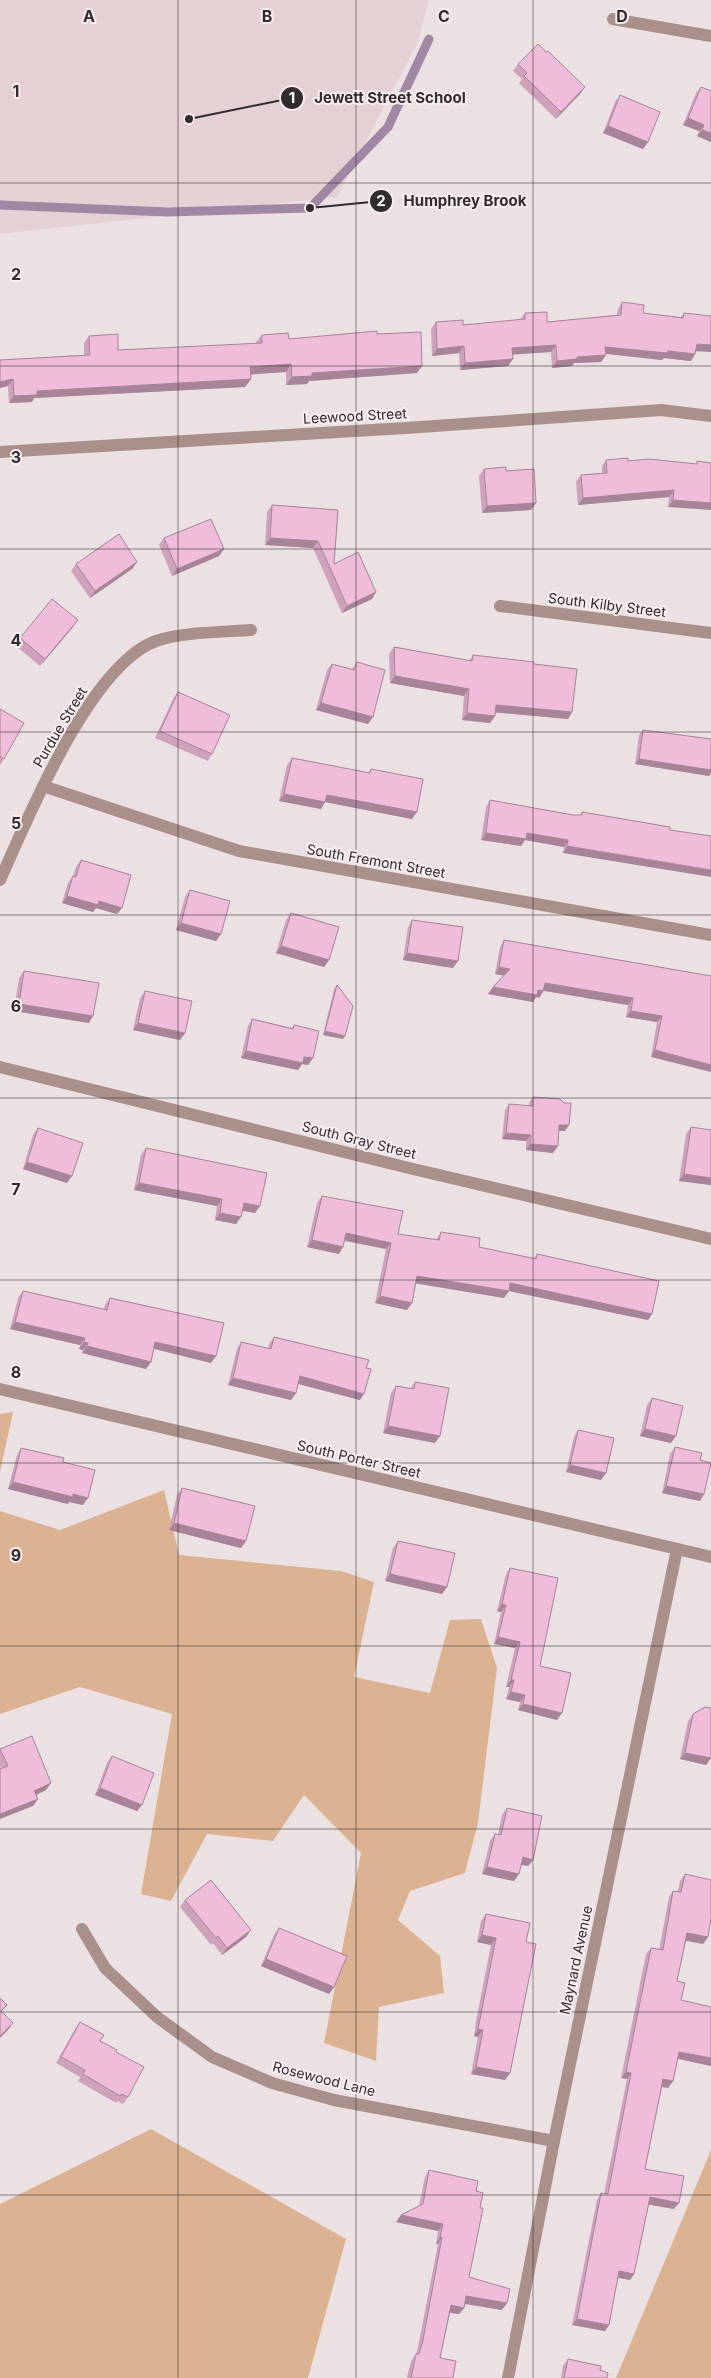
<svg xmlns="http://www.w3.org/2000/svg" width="711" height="2378" viewBox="0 0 711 2378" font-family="Inter,sans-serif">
  <rect width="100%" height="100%" fill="#ece1e2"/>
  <path fill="#e5d1d3" d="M0,0H429L418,42L337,197L0,234Z"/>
  <g fill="#dbb392">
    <path d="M13,1412L0,1472V1414Z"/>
    <path d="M164,1490L179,1555L341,1571L374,1582L354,1677L430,1693L450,1620L481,1619L497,1668L478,1823L465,1873L410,1891L398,1920L440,1956L444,1993L379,2007L376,2061L324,2043L361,1853L304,1795L273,1841L207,1834L171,1901L141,1894L172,1714L80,1687L0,1714V1511L60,1530Z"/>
    <path d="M151,2129L346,2239L308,2378H0V2204Z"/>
    <path d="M711,2150V2378H616Z"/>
  </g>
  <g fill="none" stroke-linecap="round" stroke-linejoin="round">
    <path stroke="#a088a5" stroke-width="9" d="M0,205L168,212L310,208L388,127L429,39"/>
    <g stroke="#a9908a" stroke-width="12">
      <path d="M613,19L711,36"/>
      <path d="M0,452L406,428L661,410L711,416"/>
      <path d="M500,606L711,633"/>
      <path d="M43,786L239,851L711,935"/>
      <path d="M0,880C28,818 90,665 156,641C182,632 223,632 251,630"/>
      <path d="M0,1067L409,1168L711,1239"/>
      <path d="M0,1389L711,1557"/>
      <path d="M82,1929L105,1968L157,2017L212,2057L272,2083L334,2100L554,2141"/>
      <path d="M508,2378L554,2141L677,1549"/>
    </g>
  </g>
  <g fill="#cea2bb">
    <path d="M518,64L585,87L580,94L556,119L519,83L522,79L513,71Z"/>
    <path d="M701,87L711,91V142L697,136L699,131L683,125L696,93Z"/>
    <path d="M620,95L643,149L603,133L615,102Z"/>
    <path d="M622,302L643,313L681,317L684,313L696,351L695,354L691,361L664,358L662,360L606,354L601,362L574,363L572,366L552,368L551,352L513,354L508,366L460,370L459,353L432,356L431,329L436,322L463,325L520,320L525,313L547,322L617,315L618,309Z"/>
    <path d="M377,334L417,373L309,381L307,384L286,385V372L250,374L251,379L245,387L34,398L32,402L9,403L8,386L0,388V360L84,355V343L89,336L118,350L256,344V342L262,335L289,339Z"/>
    <path d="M606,460L696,464L697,461L711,463L668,507L669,497L578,505L576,482L581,475L602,473V466Z"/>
    <path d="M484,469L506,471L536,503L531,510L482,513L479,476Z"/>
    <path d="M272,505L338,510L334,564L376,592L372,599L342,613L313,548L265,545L267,512Z"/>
    <path d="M164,538L224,549L219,556L172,576L159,545Z"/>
    <path d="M137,562L132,569L90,598L71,571L76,564Z"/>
    <path d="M73,627L40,666L15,645L20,638Z"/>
    <path d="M394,647L469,661L473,655L534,664L572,712L568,719L495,712V716L490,723L462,720L464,696L390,683L389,654Z"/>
    <path d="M357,662L368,724L316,710L327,670L332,664L352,669Z"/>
    <path d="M178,692L212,754L208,761L155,738L173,699Z"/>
    <path d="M0,709L4,759L0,765Z"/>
    <path d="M643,730L711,739V773L709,776L635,764L639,735Z"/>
    <path d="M292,758L368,773L371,769L412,819L325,802L321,809L279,801L287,765Z"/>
    <path d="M490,800L573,815H580L582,812L670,827L563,853L564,847L525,840L521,846L481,840L486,807Z"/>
    <path d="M81,860L117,914L96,908L93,912L62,903L68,883L73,876L76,867Z"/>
    <path d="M190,890L221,934L216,941L176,930L185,897Z"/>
    <path d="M291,913L329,960L324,967L276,953L286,920Z"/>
    <path d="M412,920L453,968L403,960L408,927Z"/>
    <path d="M504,940L711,976L651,1057L657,1022L626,1017L628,1005L544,991L539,998L536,997L533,1002L488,994L493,987L504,975L495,974L500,947Z"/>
    <path d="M24,971L89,1023L14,1011L19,978Z"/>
    <path d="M337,985L345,1036L343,1039L323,1035L334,989Z"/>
    <path d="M145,991L185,1033L180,1040L133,1030L140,998Z"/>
    <path d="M252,1019L292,1028L294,1025L313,1058L308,1065L302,1064L298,1070L241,1058L248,1026Z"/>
    <path d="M533,1097L565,1131H559L553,1153L526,1150V1141L502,1139L505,1110L509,1104L529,1106V1103Z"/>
    <path d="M691,1127L711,1185L679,1181L686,1134Z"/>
    <path d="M38,1128L67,1183L23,1169L33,1135Z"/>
    <path d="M146,1148L255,1213L243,1211L236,1224L215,1220L217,1206L134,1190L141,1155Z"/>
    <path d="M322,1196L398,1234L436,1240L441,1232L479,1247L534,1258L537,1254L652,1314L648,1320L509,1291L504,1298L416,1283L407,1310L375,1303L386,1249L345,1241L339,1254L307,1247L317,1203Z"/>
    <path d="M23,1291L104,1309L105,1305L110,1298L211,1363L154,1349L151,1362L146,1369L82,1353L83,1350L79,1349L80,1345L10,1329L18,1298Z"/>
    <path d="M274,1337L366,1368L360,1400L298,1384L296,1393L291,1400L228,1385L237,1349L241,1342L268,1349L269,1344Z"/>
    <path d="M415,1382L435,1443L383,1433L391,1393L396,1386L410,1389Z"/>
    <path d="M652,1398L671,1443L640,1436L647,1405Z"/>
    <path d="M578,1430L601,1480L566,1472L574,1437Z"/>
    <path d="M675,1447L700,1460V1501L662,1493L670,1454Z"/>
    <path d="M21,1448L83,1505L69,1502L68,1504L8,1489L17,1455Z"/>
    <path d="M182,1488L246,1541L241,1548L169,1530L177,1495Z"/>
    <path d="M398,1541L447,1587L442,1594L385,1581L393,1548Z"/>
    <path d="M510,1568L540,1666L557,1720L518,1710L520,1702L506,1699L509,1687H506L515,1648L494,1644L501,1612L497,1611L506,1574Z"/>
    <path d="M711,1708V1758L706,1765L680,1759L688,1721L693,1714Z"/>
    <path d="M0,1749L51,1783L46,1790L36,1795L38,1799L33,1806L1,1768L0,1766Z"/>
    <path d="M112,1756L142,1805L137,1811L95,1795L107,1763Z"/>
    <path d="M507,1808L533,1860L528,1866L521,1865L514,1881L482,1874L490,1841L495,1834L498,1835L502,1815Z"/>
    <path d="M685,1874L708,1937L703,1944L686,1941L677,1981L681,2000L711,2066L678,2059L673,2081L668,2088L662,2087L645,2169L674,2209L649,2204L634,2274L630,2280L618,2278L609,2325L605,2331L572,2325L597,2200L601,2193L604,2194L627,2079L621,2078L646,1954L651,1948L659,1950L669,1897L673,1891H678L680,1881Z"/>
    <path d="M185,1900L246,1937L222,1955L213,1943L211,1945L180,1907Z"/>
    <path d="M486,1914L526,1942L510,2073L505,2080L471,2074L478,2037L474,2036L476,2021L491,1945L477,1942L481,1921Z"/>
    <path d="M279,1928L334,1987L329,1994L261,1966L274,1935Z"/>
    <path d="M80,2022L100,2041L116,2052L128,2097L123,2104L117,2101L116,2103L78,2081L80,2077L56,2063L75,2029Z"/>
    <path d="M429,2170L476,2191L480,2208L469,2277L502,2310L464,2304V2308L459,2314L450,2313L440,2358L453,2378H407L411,2361L416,2354L418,2347L438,2244H436L438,2231L396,2222L401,2215L419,2206L425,2177Z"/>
    <path d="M568,2359L600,2370L607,2378H561L563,2366Z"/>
  </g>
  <g fill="#a78498">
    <path d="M585,87L580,94L556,119L561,112Z"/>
    <path d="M688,118L704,125L699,131L683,125Z"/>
    <path d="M608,126L648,142L643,149L603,133Z"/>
    <path d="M702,130L711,133V142L697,136Z"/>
    <path d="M697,344L711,345V352L692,351Z"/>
    <path d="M556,345L551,352L507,355L512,348Z"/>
    <path d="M464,346L459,353L432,356L437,349Z"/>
    <path d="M605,347L668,351L695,354L691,361L664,358L662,360L600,353Z"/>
    <path d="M606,355L601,362L574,363L572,366L552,368L557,361L577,357Z"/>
    <path d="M513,359L508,366L460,370L465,363Z"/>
    <path d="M291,364L286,372L245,375L250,367Z"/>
    <path d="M422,366L417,373L309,381L307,384L286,385L292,377L312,373Z"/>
    <path d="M13,379L8,386L0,388V382Z"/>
    <path d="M251,379L245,387L34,398L32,402L9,403L14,396L37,391Z"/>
    <path d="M674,490L669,497L578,505L583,498Z"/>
    <path d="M673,500L711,503V510L668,507Z"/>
    <path d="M536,503L531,510L482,513L487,506Z"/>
    <path d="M270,538L318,541L313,548L265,545Z"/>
    <path d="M224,549L219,556L172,576L177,569Z"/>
    <path d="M137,562L132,569L90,598L95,591Z"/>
    <path d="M376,592L372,599L342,613L347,606Z"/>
    <path d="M78,620L73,627L40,666L45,659Z"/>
    <path d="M395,676L469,689L464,696L390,683Z"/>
    <path d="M321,703L373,717L368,724L316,710Z"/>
    <path d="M496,705L572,712L568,719L491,712Z"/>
    <path d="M467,713L495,716L490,723L462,720Z"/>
    <path d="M639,759L711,770V773L709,776L635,764Z"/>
    <path d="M284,794L327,795L417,812L412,819L325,802L321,809L279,801Z"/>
    <path d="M486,833H527L568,840L564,847L525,840L521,846L481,840Z"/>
    <path d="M567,846L711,870V877L563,853Z"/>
    <path d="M67,896L99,901L122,908L117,914L96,908L93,912L62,903Z"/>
    <path d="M181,923L221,934L216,941L176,930Z"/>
    <path d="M281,946L329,960L324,967L276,953Z"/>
    <path d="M407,953L458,961L453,968L403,960Z"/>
    <path d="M499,967L510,969L505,976L495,974Z"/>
    <path d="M545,983L633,998L628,1005L540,990Z"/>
    <path d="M493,987L538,990L543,991L539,998L536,997L533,1002L488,994Z"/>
    <path d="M19,1004L93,1016L89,1023L14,1011Z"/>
    <path d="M631,1011L662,1016L657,1022L626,1017Z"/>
    <path d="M138,1023L185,1033L180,1040L133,1030Z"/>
    <path d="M325,1031L345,1036L343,1039L323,1035Z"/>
    <path d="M655,1050L711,1065V1072L651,1057Z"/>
    <path d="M246,1051L304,1057L313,1058L308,1065L302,1064L298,1070L241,1058Z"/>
    <path d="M559,1125H569L565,1131H555Z"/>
    <path d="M506,1133L531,1135L526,1141L502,1139Z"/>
    <path d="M530,1144L558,1146L553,1153L526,1150Z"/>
    <path d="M27,1162L72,1176L67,1183L23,1169Z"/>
    <path d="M684,1174L711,1178V1185L679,1181Z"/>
    <path d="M139,1183L222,1199L217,1206L134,1190Z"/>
    <path d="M244,1203L260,1206L255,1213L239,1210Z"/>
    <path d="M220,1213L241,1217L236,1224L215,1220Z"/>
    <path d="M346,1233L391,1243L386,1249L342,1240Z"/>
    <path d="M312,1240L343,1247L339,1254L307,1247Z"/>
    <path d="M417,1276L510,1283L652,1314L648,1320L509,1291L504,1298L413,1283Z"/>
    <path d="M380,1296L412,1303L407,1310L375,1303Z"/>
    <path d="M15,1322L85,1338L80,1345L10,1329Z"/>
    <path d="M84,1342L88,1343L83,1350L79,1349Z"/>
    <path d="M155,1342L216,1356L211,1363L151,1348Z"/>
    <path d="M87,1346L151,1362L146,1369L82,1353Z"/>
    <path d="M300,1376L364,1394L360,1400L295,1383Z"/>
    <path d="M233,1378L296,1393L291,1400L228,1385Z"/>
    <path d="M388,1426L440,1436L435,1443L383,1433Z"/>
    <path d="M645,1429L676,1436L671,1443L640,1436Z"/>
    <path d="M570,1465L606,1473L601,1480L566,1472Z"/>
    <path d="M13,1482L73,1494L88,1498L83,1505L69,1502L68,1504L8,1489Z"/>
    <path d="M666,1486L704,1494L700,1501L662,1493Z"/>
    <path d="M174,1523L246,1541L241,1548L169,1530Z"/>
    <path d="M390,1574L447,1587L442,1594L385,1581Z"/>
    <path d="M502,1604L506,1605L501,1612L497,1611Z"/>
    <path d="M498,1637L520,1642L515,1648L494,1644Z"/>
    <path d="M511,1680H514L509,1687H506Z"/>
    <path d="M511,1692L525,1695L520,1702L506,1699Z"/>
    <path d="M523,1704L562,1713L557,1720L518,1710Z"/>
    <path d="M685,1753L711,1758L706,1765L680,1759Z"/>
    <path d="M51,1783L46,1790L29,1798L34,1791Z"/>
    <path d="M100,1788L142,1805L137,1811L95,1795Z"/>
    <path d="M38,1799L33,1806L0,1819V1814Z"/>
    <path d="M523,1857L533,1860L528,1866L518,1864Z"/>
    <path d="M487,1867L519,1874L514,1881L482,1874Z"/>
    <path d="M251,1930L246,1937L222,1955L227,1948Z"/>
    <path d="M687,1933L708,1937L703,1944L683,1940Z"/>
    <path d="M482,1935L496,1938L491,1945L477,1942Z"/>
    <path d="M266,1959L334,1987L329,1994L261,1966Z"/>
    <path d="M13,2023L8,2030L0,2038V2036Z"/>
    <path d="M478,2029L483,2030L478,2037L474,2036Z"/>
    <path d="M679,2052L711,2058V2066L675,2058Z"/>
    <path d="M476,2067L510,2073L505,2080L471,2074Z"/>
    <path d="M626,2072L631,2073L627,2079L621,2078Z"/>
    <path d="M663,2079L673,2081L668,2088L659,2086Z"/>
    <path d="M650,2197L679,2203L674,2209L645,2204Z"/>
    <path d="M401,2215L443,2224L438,2231L396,2222Z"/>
    <path d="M440,2237H442L438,2244H436Z"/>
    <path d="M619,2271L634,2274L630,2280L615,2277Z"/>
    <path d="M466,2296L507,2303L502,2310L461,2303Z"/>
    <path d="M451,2305L464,2308L459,2314L447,2312Z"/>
    <path d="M577,2319L609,2325L605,2331L572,2325Z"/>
  </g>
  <g fill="#efbcd9" stroke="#a78498">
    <path d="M538,44L546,52L548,51L585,87L561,112L524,76L527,73L518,64Z"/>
    <path d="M701,87L711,91V133L702,130L704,125L688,118Z"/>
    <path d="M620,95L660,112L648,142L608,126Z"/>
    <path d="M622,302L644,305L643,313L683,318L684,313L711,316V345L697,344L695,354L668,351L667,353L605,347L606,355L577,357V359L557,361L556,345L512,348L513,359L465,363L464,346L437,349L436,322L463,320V325L525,319V313L547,312V322L621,315Z"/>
    <path d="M377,331V334L421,332L422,366L312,373V376L292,377L291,364L250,367L251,379L37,391V395L14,396L13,379L0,382V360L90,355L89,336L118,334V350L262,343V335L288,333L289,339Z"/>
    <path d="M628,458V461L649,459L697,464V461L711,463V503L673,500L674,490L583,498L581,475L607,473L606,460Z"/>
    <path d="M506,467V471L534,469L536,503L487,506L484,469Z"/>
    <path d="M272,505L338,510L334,564L358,552L376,592L347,606L318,541L270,538Z"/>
    <path d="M211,519L224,549L177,569L164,538Z"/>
    <path d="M119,534L137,562L95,591L76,564Z"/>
    <path d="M52,599L78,620L45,659L20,638Z"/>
    <path d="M394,647L472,661L473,655L534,662V664L577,669L572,712L496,705L495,716L467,713L469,689L395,676Z"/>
    <path d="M357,662L385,670L373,717L321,703L332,664L354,670Z"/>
    <path d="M178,692L230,715L212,754L160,731Z"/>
    <path d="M0,709L24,723L4,759L0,756Z"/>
    <path d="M643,730L711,739V770L639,759Z"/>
    <path d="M292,758L370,773L371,769L423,779L417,812L327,795L325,802L284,794Z"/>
    <path d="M490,800L573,815H582V812L670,827V830L711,836V870L567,846L568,840L527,833L526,839L486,833Z"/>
    <path d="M81,860L131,875L122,908L99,901L98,905L67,896L73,876L76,877Z"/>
    <path d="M190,890L230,901L221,934L181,923Z"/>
    <path d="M291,913L339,927L329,960L281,946Z"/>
    <path d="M412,920L463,927L458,961L407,953Z"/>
    <path d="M504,940L711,976V1065L655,1050L662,1016L631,1011L633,998L545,983L543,991L538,990L537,995L493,987L510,969L499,967Z"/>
    <path d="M24,971L99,983L93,1016L19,1004Z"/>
    <path d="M337,985L353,1006L345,1036L325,1031Z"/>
    <path d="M145,991L192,1001L185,1033L138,1023Z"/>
    <path d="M252,1019L293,1029L294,1025L319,1031L313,1058L304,1057L303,1063L246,1051Z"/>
    <path d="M533,1097L560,1099L564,1103H571L569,1125H559L558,1146L530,1144L531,1135L506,1133L509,1104L533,1106Z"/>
    <path d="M691,1127L711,1130V1178L684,1174Z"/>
    <path d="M38,1128L83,1143L72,1176L27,1162Z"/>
    <path d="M146,1148L267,1173L260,1206L244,1203L241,1217L220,1213L222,1199L139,1183Z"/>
    <path d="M322,1196L403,1211L398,1234L439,1240L441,1232L480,1238L479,1247L536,1259L537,1254L659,1281L652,1314L510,1283L509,1291L417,1276L412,1303L380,1296L391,1243L346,1233L343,1247L312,1240Z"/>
    <path d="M23,1291L107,1310L110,1298L224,1323L216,1356L155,1342L151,1362L87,1346L88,1343L84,1342L85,1338L15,1322Z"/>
    <path d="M274,1337L369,1360L366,1368L371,1369L364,1394L300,1376L296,1393L233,1378L241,1342L271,1349Z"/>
    <path d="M415,1382L449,1388L440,1436L388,1426L396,1386L414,1389Z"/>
    <path d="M652,1398L683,1406L676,1436L645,1429Z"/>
    <path d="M578,1430L614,1438L606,1473L570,1465Z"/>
    <path d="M675,1447L702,1453L700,1460L711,1463L704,1494L666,1486Z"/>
    <path d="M21,1448L64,1458L63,1462L95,1470L88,1498L73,1494V1497L13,1482Z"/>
    <path d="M182,1488L255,1506L246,1541L174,1523Z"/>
    <path d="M398,1541L455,1553L447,1587L390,1574Z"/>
    <path d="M510,1568L558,1578L540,1666L571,1673L562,1713L523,1704L525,1695L511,1692L514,1680H511L520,1642L498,1637L506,1605L502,1604Z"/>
    <path d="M705,1707L711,1708V1758L685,1753L693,1714Z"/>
    <path d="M32,1736L51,1783L34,1791L38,1799L0,1814V1769L8,1766L0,1749Z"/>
    <path d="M112,1756L154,1773L142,1805L100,1788Z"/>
    <path d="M507,1808L542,1816L533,1860L523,1857L519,1874L487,1867L495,1834L501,1835Z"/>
    <path d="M685,1874L711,1880V1918L708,1937L687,1933L677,1981L685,1983L681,2000L711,2007V2058L679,2052L673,2081L663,2079L645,2169L684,2176L679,2203L650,2197L634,2274L619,2271L609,2325L577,2319L601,2193L608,2194L631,2073L626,2072L651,1948L663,1950L673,1891L681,1892Z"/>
    <path d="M211,1880L251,1930L227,1948L218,1936L216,1938L185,1900Z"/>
    <path d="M486,1914L530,1923L526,1942L536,1944L510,2073L476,2067L483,2030L478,2029L481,2014L496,1938L482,1935Z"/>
    <path d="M279,1928L347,1956L334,1987L266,1959Z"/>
    <path d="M0,1998L7,2005L1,2011L13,2023L0,2036Z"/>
    <path d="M80,2022L104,2035L100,2041L117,2050L116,2052L144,2067L128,2097L122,2094L120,2096L83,2074L85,2070L61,2057Z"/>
    <path d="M429,2170L478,2181L476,2191L483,2193L480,2208H483L469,2277L510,2289L507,2303L466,2296L464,2308L451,2305L440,2358L456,2361L453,2378H411L416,2354H419L423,2340L442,2237H440L443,2224L401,2215L423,2204Z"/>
    <path d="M568,2359L601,2366L600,2370L608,2373L607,2378H564Z"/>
  </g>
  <path fill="none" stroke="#312c2d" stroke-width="1" stroke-opacity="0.55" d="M178,0V2378M356,0V2378M533,0V2378M0,183H711M0,366H711M0,549H711M0,732H711M0,915H711M0,1098H711M0,1280H711M0,1463H711M0,1646H711M0,1829H711M0,2012H711M0,2195H711"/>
  <g text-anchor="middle" stroke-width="4" stroke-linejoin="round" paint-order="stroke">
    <g font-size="14" fill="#312c2d" stroke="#faeeef">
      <text transform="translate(355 416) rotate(-3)" y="5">Leewood Street</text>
      <text transform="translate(607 605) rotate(7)" y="5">South Kilby Street</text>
      <text transform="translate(60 727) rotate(-59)" y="5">Purdue Street</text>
      <text transform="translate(376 861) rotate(10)" y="5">South Fremont Street</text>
      <text transform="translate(359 1140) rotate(14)" y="5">South Gray Street</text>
      <text transform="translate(359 1459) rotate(13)" y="5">South Porter Street</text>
      <text transform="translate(576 1960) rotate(-78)" y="5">Maynard Avenue</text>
      <text transform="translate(324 2079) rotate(14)" y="5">Rosewood Lane</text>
    </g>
  </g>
  <g font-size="16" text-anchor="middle" font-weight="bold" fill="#312c2d" stroke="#faeeef" stroke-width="4" stroke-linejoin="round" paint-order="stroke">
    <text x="89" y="22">A</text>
    <text x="267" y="22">B</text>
    <text x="444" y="22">C</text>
    <text x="622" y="22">D</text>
    <text x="16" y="97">1</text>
    <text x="16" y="280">2</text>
    <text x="16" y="463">3</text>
    <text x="16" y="646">4</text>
    <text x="16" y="829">5</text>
    <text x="16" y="1012">6</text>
    <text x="16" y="1195">7</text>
    <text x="16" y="1378">8</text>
    <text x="16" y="1561">9</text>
  </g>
  <path fill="none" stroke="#312c2d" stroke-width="2" d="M189 119L292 98M310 208L381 201"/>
  <g fill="#312c2d" stroke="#faeeef" stroke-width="2">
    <circle cx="189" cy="119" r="5"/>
    <circle cx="310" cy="208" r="5"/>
    <circle cx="292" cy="98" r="12"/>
    <circle cx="381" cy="201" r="12"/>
  </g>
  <g font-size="15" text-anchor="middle" font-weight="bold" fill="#fff">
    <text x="292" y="103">1</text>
    <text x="381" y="206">2</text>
  </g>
  <g font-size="15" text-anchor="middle" font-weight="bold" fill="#312c2d" stroke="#faeeef" stroke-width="4" stroke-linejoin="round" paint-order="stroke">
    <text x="390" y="103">Jewett Street School</text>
    <text x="465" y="206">Humphrey Brook</text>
  </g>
</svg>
